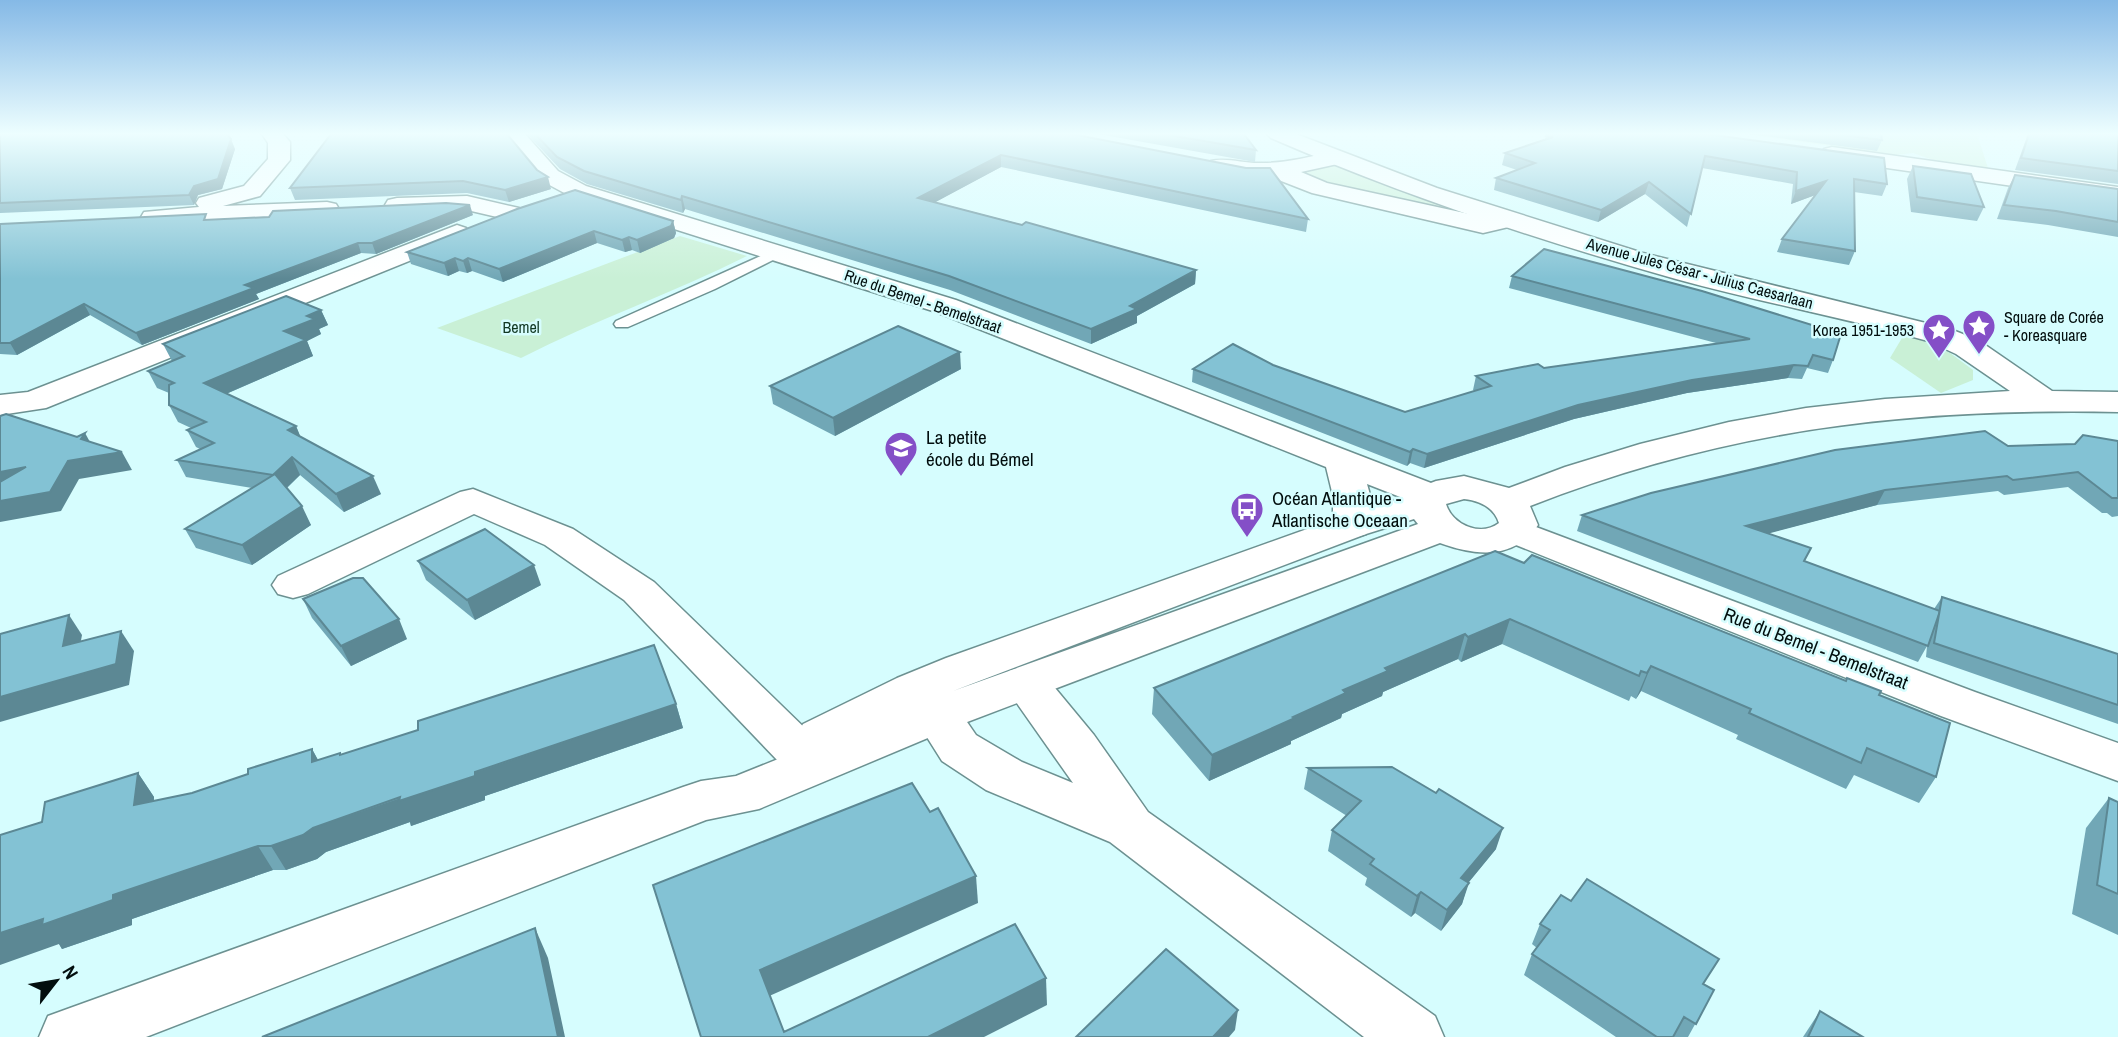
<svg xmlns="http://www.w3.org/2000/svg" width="2118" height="1037" viewBox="0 0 2118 1037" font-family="'Archivo Narrow',sans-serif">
  <rect width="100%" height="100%" fill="#d6fdfe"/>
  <g fill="#c9f0d6">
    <path d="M1743,134H1977L1988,168L1933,160L1913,153L1896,155Z"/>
    <path d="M1330,163L1414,195L1488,219L1299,180L1289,173Z"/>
    <path d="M680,236L747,256C673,293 595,320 521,358L437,328Z"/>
    <path d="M1905,333L1950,353L1973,370V380L1941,393L1890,358Z"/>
  </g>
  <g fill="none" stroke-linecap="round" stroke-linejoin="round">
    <defs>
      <path id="lane" d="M776,249L781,250L783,253L781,256L715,289L628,327H616L614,324L616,321Z"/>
      <g id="street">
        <path d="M262,134H283L290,142V160L260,196L223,206L327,202L336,204L339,209L336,214L153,224L144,222L141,217L144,212L199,207L196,203L199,198L244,186L268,159V143Z"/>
        <path d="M503,134H525L558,171L586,186L956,300L1444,488L1450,496L1444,504L1431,507L1418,504L1367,484C1372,500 1375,520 1366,534L1352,538L1338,534L1333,526V496L1326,467L936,312L570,196L542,181Z"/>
        <path d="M1832,147L2118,187V201L1824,159L1821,154L1824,149Z"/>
        <path d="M1334,151L1342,153L1345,158L1342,163L1301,172L1327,183L1483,217L1508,213L1517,215L1520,220L1517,225L1483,233L1312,193L1271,177L1219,173L1211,171L1208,166L1211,161C1227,157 1245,164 1262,163C1286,163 1310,157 1334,151Z"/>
        <path d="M467,196L519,208L522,213L519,218L510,220L467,210L397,212L388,210L385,205L388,200L397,198Z"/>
        <path d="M457,225L466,228L470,233L466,238L46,408L0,415V395L28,392Z"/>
        <path d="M473,489L573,529L654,582L813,736L820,749L813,762L796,767L779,762L624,600L545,545L474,514L308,594L293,598L278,594L272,585L278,576L460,492Z"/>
        <path d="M1515,519L1975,692L2118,743V781L1941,716L1501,539L1495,531L1501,523Z"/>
        <path d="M1025,666L1041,671L1094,735L1148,812L1435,1016L1444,1037H1364L1110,842L986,790L942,761L913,715L920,703L937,698L954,703L976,735L1022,762L1073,783L1002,682L1009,671Z"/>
      </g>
      <path id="secondary" d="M1267,134H1296L1437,188L1643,253L1950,329L1978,340L2052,391L2118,392V412C1907,408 1727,429 1530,506L1538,525C1514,560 1476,556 1440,543L954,727L759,809L706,820L146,1037H39L48,1016L70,1008L683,787L701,781L736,776L803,749L796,737L803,724L897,678L946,658L1338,518L1414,494L1423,486L1436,481L1464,476L1509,488L1565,467L1640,444L1729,422L1806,408L1885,399L2010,391L1956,354L1928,341C1845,318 1760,302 1676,279C1538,240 1402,195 1271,138ZM1464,499C1480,501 1494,507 1499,523C1481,537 1452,525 1446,504ZM1414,519L1418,524L953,691L1366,534Z"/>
    </defs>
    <use href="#lane" stroke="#6c9191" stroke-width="3"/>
    <use href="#street" stroke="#6c9191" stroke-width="3"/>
    <use href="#secondary" stroke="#6c9191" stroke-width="3"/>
    <use href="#lane" fill="#fff" fill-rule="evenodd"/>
    <use href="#street" fill="#fff" fill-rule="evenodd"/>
    <use href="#secondary" fill="#fff" fill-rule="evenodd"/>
  </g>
  <g fill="#71a7b6">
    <path d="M0,134L235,149L222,189L198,195L194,205L0,213Z"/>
    <path d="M331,134L551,189L509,202L467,193L295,200L290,188Z"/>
    <path d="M527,134H1072L1308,219L1306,232L1001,167L935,202L1196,270L1195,284L1137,316V323L1091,344L950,290L685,209L683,213L587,184L560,169Z"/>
    <path d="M1098,134H1244L1256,150L1255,162Z"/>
    <path d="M1547,134H1707L1887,184L1882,196L1854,192L1855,251L1849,265L1777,252L1782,239L1815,195L1791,204L1793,184L1702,168L1687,227L1645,194L1598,222L1494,190L1496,178L1517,170L1502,165L1505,153L1545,139Z"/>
    <path d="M1749,134H1881L1882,140L1877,151Z"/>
    <path d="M2028,134H2118V184L2015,170Z"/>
    <path d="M1913,166L1984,207L1977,221L1911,212L1907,179Z"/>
    <path d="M2015,175L2118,189V237L2048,225L1997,219L2008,188Z"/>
    <path d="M473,215L376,254L361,253L256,294L259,299L142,345L90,315L17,355L0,354V224Z"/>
    <path d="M673,221L676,233L674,238L640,253L632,250L625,252L597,243L503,282L472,271L467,273L459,271L448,276L411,264L407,252Z"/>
    <path d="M1512,276L1833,360L1828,373L1807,368L1802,379L1788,378L1687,393L1574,419L1424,468L1410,463L1407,466L1192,382L1193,369L1273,365L1405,412L1475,391L1473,390L1476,376L1544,368L1716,343L1509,288Z"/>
    <path d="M321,310L328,325L319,329L321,334L307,341L313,356L226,394L296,426L300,436L381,494L344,512L300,475L287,488L311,525L252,565L196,548L185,529L252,488L186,477L177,460L200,449L196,447L187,430L191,428L178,422L169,405V393L157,388L148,371L172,361L163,344Z"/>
    <path d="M961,369L835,436L773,404L770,386Z"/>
    <path d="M2118,441V516L2112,517L2107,513H2102L2068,487L2004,495L1998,491L1877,505L1768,533L1805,561L1934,609L1942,597L2118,654V724L1926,657L1927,646L1918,662L1577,531L1582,515L2008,446L2075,444Z"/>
    <path d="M418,561L541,585L475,620L426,580Z"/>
    <path d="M1524,563L1879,695L1936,777L1919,803L1854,775L1846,789L1736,739L1738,735L1641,691L1636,699L1631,696L1629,701L1502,644L1461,662L1458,659L1383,692L1382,696L1342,714L1341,718L1291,741V744L1209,781L1152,714L1154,688Z"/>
    <path d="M303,599L407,639L351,666L312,618Z"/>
    <path d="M676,704L683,728L485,796V800L411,826L410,822L326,852L317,859L286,870H273L132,919V925L62,949L59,944L42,822L138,773L154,797V801L192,793L248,774L312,749L318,760L340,753L341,755Z"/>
    <path d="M1308,768L1496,849L1468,883L1462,904L1441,931L1415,913L1411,917L1365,885L1367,878L1328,851L1332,830L1347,816L1304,789Z"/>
    <path d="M2109,798L2118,802V935L2072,914L2086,828Z"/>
    <path d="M1540,924L1704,984L1714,990L1688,1037H1616L1524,975L1532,954L1537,948L1532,944Z"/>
    <path d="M1820,1011L1863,1037H1803Z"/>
  </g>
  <g fill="#5c8894">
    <path d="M231,139L235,149L222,189L198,195L194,205L189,195L194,186Z"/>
    <path d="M1001,155V167L919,211L918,198Z"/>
    <path d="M548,177L551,189L509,202L505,190Z"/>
    <path d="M1826,181L1821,193L1791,204L1796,191Z"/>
    <path d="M1649,182L1645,194L1598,222L1601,210Z"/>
    <path d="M682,196L685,209L683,213L681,200Z"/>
    <path d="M470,205L473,215L376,254L372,243Z"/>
    <path d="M673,221L676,233L674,238L640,253L637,240Z"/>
    <path d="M594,231L597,243L503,282L499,269Z"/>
    <path d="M629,237L632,250L625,252L622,240Z"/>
    <path d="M358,243L361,253L256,294L259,299L142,345L136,333L245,285Z"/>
    <path d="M455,258L459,271L448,276L444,263Z"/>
    <path d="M468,258L472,271L467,273L463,261Z"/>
    <path d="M1196,270L1195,284L1137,316V323L1091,344V329L1130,306Z"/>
    <path d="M84,304L90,315L17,355L10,343Z"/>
    <path d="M321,310L328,325L319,329L321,334L307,341L313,356L212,400L204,383L307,316Z"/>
    <path d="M960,352L961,369L835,436L833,418Z"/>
    <path d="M1794,365L1788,378L1687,393L1574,419L1424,468L1427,454L1578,405L1692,380Z"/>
    <path d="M296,426L303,443L288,430Z"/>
    <path d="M85,433L95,451L81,439Z"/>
    <path d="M1413,449L1410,463L1407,466L1410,452Z"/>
    <path d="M122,452L132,470L79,479L61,511L0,522V501L68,461Z"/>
    <path d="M292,457L300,475L281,493L273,475Z"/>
    <path d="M26,467L0,492V472Z"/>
    <path d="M373,476L381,494L344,512L336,494Z"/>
    <path d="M1885,490L1877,505L1740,541L1746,526Z"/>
    <path d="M302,506L311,525L252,565L242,545Z"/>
    <path d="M534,565L541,585L475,620L467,600Z"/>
    <path d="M69,615L82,635L76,666L63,646Z"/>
    <path d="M399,619L407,639L351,666L341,646Z"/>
    <path d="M1510,619L1502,644L1461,662L1468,637Z"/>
    <path d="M121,631L134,651L129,685L0,722V697Z"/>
    <path d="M1465,634L1458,659L1383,692L1382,696L1342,714L1341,718L1291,741V744L1209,781L1212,755L1293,717L1385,668Z"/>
    <path d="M1651,666L1641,691L1636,699L1647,673Z"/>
    <path d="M676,704L683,728L485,796V800L411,826L410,822L326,852L317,859L286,870L271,846L313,828Z"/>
    <path d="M312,749L325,773L312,762Z"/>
    <path d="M138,773L154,797L151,830L134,805Z"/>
    <path d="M1503,828L1496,849L1455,899L1461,878Z"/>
    <path d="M258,846L273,870L132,919V925L62,949L59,944L0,965V933Z"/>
    <path d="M976,876L978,903L767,997L760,970Z"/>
    <path d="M1469,883L1462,904L1441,931L1447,910Z"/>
    <path d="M1421,892L1415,913L1411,917L1417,896Z"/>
    <path d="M535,928L548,958L565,1037H558Z"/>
    <path d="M1046,978L1047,1005L984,1037H928Z"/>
    <path d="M1238,1010L1235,1030L1229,1037H1213Z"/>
  </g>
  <g fill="#83c2d4" stroke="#5c8894" stroke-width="2">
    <path d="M0,134H227L231,139L218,179L194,186L189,195L0,203Z"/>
    <path d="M331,134H507L537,170L548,177L505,190L463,181L290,188Z"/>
    <path d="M535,134H1072L1246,168H1270L1308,219L1001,155L918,198L1022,225L1026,222L1196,270L1130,306L1137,309L1091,329L949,276L682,196L681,200L584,171L557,157Z"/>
    <path d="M1163,134H1244L1256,150Z"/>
    <path d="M1547,134H1707L1884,158L1887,184L1854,179L1855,251L1782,239L1826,181L1796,191L1797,172L1705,156L1691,214L1649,182L1601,210L1496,178L1535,163L1505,153L1553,137L1546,136Z"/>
    <path d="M1835,134H1881L1882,140Z"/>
    <path d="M2029,134H2118V171L2021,158Z"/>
    <path d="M1913,166L1971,174L1984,207L1917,197Z"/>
    <path d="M2015,175L2118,189V222L2056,211L2004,205Z"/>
    <path d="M575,190L673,221L671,226L637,240L629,237L622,240L594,231L499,269L468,258L463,261L455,258L444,263L407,252L517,209Z"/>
    <path d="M446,203L470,205L372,243H358L245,285L254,288L136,333L84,304L10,343H0V224L206,214L204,220L269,217L273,211Z"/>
    <path d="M1544,249L1702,291L1841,334L1833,360L1813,355L1808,366L1794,365L1692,380L1578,405L1427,454L1413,449L1410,452L1193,369L1233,344L1273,365L1405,412L1491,386L1476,376L1538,364L1544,368L1750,339L1512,276Z"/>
    <path d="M286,296L321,310L307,316L315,319L284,331L306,340L204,383L296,426L288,430L373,476L336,494L292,457L273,475L177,460L214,443L187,430L206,422L169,405V385L174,383L148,371L184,356L163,344Z"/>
    <path d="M898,326L960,352L833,418L770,386Z"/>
    <path d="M6,414L77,437L85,433L81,439L122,452L68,461L50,492L0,501V482L26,467L0,472V416Z"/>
    <path d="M1985,431L2008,446L2075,444L2083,435L2118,441V498H2112L2078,472L2013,480L2007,476L1885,490L1746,526L1811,548L1804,561L1940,611L1928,646L1582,515L1651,493L1835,450Z"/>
    <path d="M275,474L302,506L242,545L185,529Z"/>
    <path d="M485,529L534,565L467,600L418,561Z"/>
    <path d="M1495,551L1524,563L1532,555L1846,681L1847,678L1881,691L1879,695L1950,723L1936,777L1867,748L1861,763L1749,713L1751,709L1651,666L1647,673L1641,671L1639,676L1510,619L1468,637L1465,634L1385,668L1388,671L1343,690L1346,693L1293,717L1295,718L1212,755L1154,688Z"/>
    <path d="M353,578H363L399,619L341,646L303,599Z"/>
    <path d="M1942,597L2118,654V705L1934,643Z"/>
    <path d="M69,615L63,646L121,631L116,664L0,697V634Z"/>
    <path d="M654,645L676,704L475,772V776L399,801L400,797L313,828L303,835L271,846H258L113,895V900L42,925L43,919L0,933V835L42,822L45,802L138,773L134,805L192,793L248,774V769L312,749V762L340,753V755L418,730V721Z"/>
    <path d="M1392,767L1436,793L1439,789L1503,828L1461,878L1469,883L1447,910L1421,892L1417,896L1370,864L1374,859L1332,830L1361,801L1308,768Z"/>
    <path d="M912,783L930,812L938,808L976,876L760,970L784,1032L1015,924L1046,978L928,1037H701L653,885Z"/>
    <path d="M2109,798L2118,802V894L2097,885Z"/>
    <path d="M1587,879L1719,959L1703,984L1714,990L1696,1024L1684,1017L1673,1037H1657L1532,954L1550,930L1540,924L1561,895L1571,901Z"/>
    <path d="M535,928L558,1037H262Z"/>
    <path d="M1166,949L1238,1010L1213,1037H1076Z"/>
    <path d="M1820,1011L1863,1037H1808Z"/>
  </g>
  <linearGradient id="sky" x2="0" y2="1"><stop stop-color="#85b9e6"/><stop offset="0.48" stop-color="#edfeff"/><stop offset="1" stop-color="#edfeff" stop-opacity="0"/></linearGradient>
  <rect width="2118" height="279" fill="url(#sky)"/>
  <defs>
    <symbol id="sight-pin" viewBox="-11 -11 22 30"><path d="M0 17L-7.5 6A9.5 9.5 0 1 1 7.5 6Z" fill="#844fc7" stroke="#d6fdfe"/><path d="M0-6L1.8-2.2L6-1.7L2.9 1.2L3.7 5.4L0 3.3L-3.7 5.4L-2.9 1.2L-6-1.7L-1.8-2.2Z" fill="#fff"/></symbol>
    <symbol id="school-pin" viewBox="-11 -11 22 30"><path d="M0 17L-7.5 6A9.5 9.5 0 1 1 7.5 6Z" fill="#844fc7" stroke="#d6fdfe"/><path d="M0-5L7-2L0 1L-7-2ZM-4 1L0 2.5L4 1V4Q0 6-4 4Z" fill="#fff"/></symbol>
    <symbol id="bus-pin" viewBox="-11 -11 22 30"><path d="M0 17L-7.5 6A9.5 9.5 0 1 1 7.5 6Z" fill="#844fc7" stroke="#d6fdfe"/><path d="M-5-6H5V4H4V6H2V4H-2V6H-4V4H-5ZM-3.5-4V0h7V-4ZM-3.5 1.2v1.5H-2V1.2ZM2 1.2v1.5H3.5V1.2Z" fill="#fff"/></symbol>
  </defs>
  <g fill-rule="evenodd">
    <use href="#sight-pin" x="1960" y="307" width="38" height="52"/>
    <use href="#sight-pin" x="1920" y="311" width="38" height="52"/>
    <use href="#school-pin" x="882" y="429" width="38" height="52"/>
    <use href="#bus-pin" x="1228" y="490" width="38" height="52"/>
  </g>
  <g text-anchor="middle" stroke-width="5" stroke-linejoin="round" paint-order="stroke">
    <g font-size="16" fill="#020e0e" stroke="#d6fdfe">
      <text transform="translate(1700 273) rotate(15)" y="6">Avenue Jules César - Julius Caesarlaan</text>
      <text transform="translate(923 301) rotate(19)" y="6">Rue du Bemel - Bemelstraat</text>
    </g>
    <g font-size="16" fill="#020e0e" stroke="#d6fdfe" text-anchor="start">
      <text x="2004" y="323">Square de Corée<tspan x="2004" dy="18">- Koreasquare</tspan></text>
      <text x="1914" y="336" text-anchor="end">Korea 1951-1953</text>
    </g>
    <g font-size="16" fill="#113823" stroke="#d6fdfe">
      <text x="521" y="333">Bemel</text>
    </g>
    <g font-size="19" fill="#020e0e" stroke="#d6fdfe" text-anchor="start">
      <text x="926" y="444">La petite<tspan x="926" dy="22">école du Bémel</tspan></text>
      <text x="1272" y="505">Océan Atlantique -<tspan x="1272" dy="22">Atlantische Oceaan</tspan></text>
    </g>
    <g font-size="19" fill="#020e0e" stroke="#d6fdfe">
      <text transform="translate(1816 648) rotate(21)" y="7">Rue du Bemel - Bemelstraat</text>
    </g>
  </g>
  <g transform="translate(56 981) rotate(59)" stroke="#d6fdfe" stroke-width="5" paint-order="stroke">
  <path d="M0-5L12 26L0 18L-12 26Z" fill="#020e0e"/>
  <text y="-10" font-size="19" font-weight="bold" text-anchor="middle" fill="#020e0e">N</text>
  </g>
</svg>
